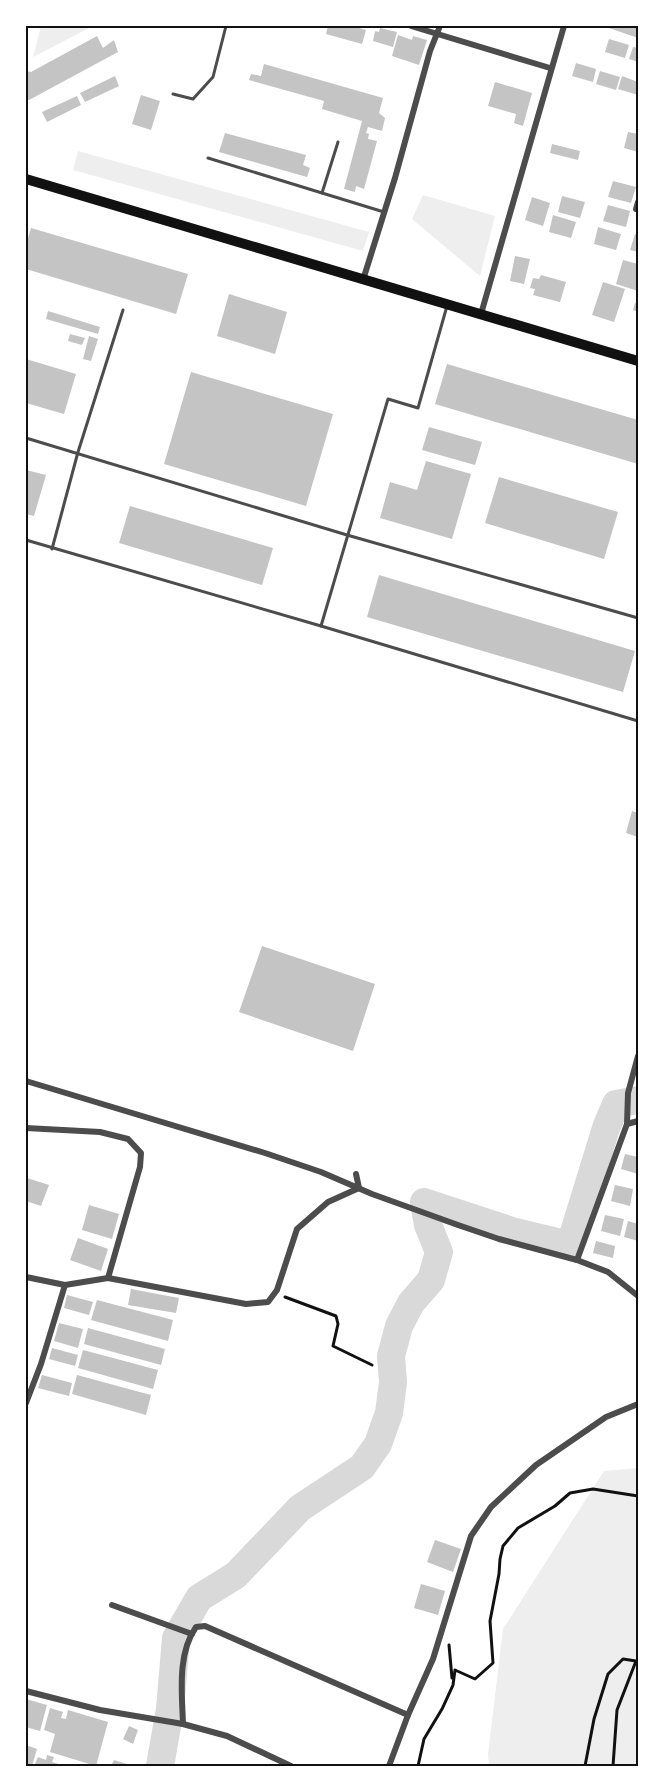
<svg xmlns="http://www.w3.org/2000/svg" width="664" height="1792" viewBox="0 0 664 1792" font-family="'Noto Sans',sans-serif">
  <rect width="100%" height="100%" fill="#fff"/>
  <g fill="#eee">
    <path d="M41,26H93L33,57Z"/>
    <path d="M78,151L369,232L363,251L73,170Z"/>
    <path d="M423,195L495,216L480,276L412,219Z"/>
    <path d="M638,1468V1766H489L488,1754L503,1629L604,1471Z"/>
  </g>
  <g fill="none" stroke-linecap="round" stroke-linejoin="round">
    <path stroke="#d9d9d9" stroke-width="28" d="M160,1766L170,1709L176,1638L199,1598L236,1575L300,1508L362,1467L378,1444L389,1413L393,1382L391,1356L399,1326L411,1303L431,1280L439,1252L428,1225L424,1202L512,1231L570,1245L606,1128L616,1104L638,1100"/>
  </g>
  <g fill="#c4c4c4">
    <path d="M328,26H352L366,30L362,44L326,34Z"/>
    <path d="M603,26H638V38Z"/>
    <path d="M380,28L397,32L393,47L373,41L375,31L379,32Z"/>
    <path d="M398,35L412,40L413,36L427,40L419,65L392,56Z"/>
    <path d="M97,36L103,48L114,40L118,52L29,100L26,99V71L31,72Z"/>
    <path d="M609,39L629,45L625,58L605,52Z"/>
    <path d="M633,47L638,48V62L629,59Z"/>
    <path d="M576,63L596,69L593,82L572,76Z"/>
    <path d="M264,64L383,98L379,113L385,118L382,131L368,127L366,133L369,134L368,139L377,141L364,189L356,186L355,192L344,189L362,121L322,109L324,101L249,80L251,74L261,76Z"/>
    <path d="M600,71L620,77L616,90L596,84Z"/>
    <path d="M115,76L119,86L85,102L80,93Z"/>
    <path d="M622,76L638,82V95L618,89Z"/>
    <path d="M495,82L532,93L523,126L514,123L516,114L488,106Z"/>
    <path d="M141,95L160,101L151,130L132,124Z"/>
    <path d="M77,96L81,105L47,122L42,112Z"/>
    <path d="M628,132L638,134V152L624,148Z"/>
    <path d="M225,133L306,155L303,165L310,168L307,177L219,152Z"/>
    <path d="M552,144L580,151L578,160L550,153Z"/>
    <path d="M613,181L636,187L631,203L608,197Z"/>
    <path d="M562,196L585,202L580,218L558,212Z"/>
    <path d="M532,197L550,203L543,226L525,220Z"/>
    <path d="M608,205L630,211L626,227L603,221Z"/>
    <path d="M553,215L576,222L571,238L549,232Z"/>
    <path d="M598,227L621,234L616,250L594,244Z"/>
    <path d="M31,228L188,274L176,314L26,269V245Z"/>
    <path d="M635,234L638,235V252L630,250Z"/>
    <path d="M515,256L530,259L524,284L510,281Z"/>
    <path d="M623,260L638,264V291L616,284Z"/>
    <path d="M541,275L566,282L560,302L533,295L535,289L530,288L533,278L539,279Z"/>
    <path d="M603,282L625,289L614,322L592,315Z"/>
    <path d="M229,294L287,312L275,354L217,336Z"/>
    <path d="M635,303L638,304V312L633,310Z"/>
    <path d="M48,311L100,327L98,334L46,319Z"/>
    <path d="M70,334L85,338L82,345L68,341Z"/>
    <path d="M89,336L98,339L91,361L83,359Z"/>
    <path d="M26,359L76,374L64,414L26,403Z"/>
    <path d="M447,364L638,420V464L435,404Z"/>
    <path d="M191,372L333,414L306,506L164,464Z"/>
    <path d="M429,427L482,442L475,465L422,450Z"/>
    <path d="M426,461L471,474L452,539L380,518L390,482L417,490Z"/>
    <path d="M26,470L46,475L34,516L26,514Z"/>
    <path d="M499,477L618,512L604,559L485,523Z"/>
    <path d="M130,506L273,548L262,585L119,543Z"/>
    <path d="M379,575L635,651L623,692L367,617Z"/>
    <path d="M632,811L638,813V837L626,833Z"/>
    <path d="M262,946L375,984L353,1051L239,1012Z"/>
    <path d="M625,1154L638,1157V1174L621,1169Z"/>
    <path d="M27,1178L49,1185L41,1206L26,1201Z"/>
    <path d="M615,1185L633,1189L630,1206L611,1201Z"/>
    <path d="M89,1205L119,1214L112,1239L82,1230Z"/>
    <path d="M605,1215L624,1219L620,1236L601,1231Z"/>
    <path d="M628,1221L638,1224V1241L624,1237Z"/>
    <path d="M78,1238L108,1249L101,1271L70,1260Z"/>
    <path d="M596,1241L615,1246L613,1258L593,1253Z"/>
    <path d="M131,1289L179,1298L176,1313L128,1305Z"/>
    <path d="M67,1295L93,1302L89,1315L64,1308Z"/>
    <path d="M97,1300L173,1320L168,1341L91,1320Z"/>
    <path d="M59,1323L83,1329L78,1348L54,1341Z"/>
    <path d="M88,1328L165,1349L161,1365L84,1344Z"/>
    <path d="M52,1348L78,1355L75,1366L49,1359Z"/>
    <path d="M83,1350L158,1370L153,1389L78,1368Z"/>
    <path d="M42,1375L72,1383L69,1396L38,1388Z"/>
    <path d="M77,1375L151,1395L146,1415L72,1394Z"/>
    <path d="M435,1540L461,1549L453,1572L427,1562Z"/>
    <path d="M421,1584L445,1591L438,1615L414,1608Z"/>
    <path d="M26,1699L47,1705L40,1731L26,1727Z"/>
    <path d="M50,1708L63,1712L61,1718L66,1719L68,1710L108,1722L96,1766L50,1752L55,1734L44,1730Z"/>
    <path d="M129,1726L138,1730L133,1744L123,1739Z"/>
    <path d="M26,1745L37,1749L32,1766H26Z"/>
    <path d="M47,1755L54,1757L52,1762L65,1766H39L40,1765L35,1764L38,1757L46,1760Z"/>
    <path d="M114,1760L133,1766H111Z"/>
  </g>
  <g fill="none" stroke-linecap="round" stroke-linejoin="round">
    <g stroke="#111" stroke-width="3">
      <path d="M285,1297L336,1316L338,1324L333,1346L372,1365"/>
      <path d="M449,1645L452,1678"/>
      <path d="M418,1766L424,1739L442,1709L453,1685L455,1670L475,1679L493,1663L490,1621L499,1574L500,1559L503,1546L518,1528L555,1506L570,1493L593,1489L638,1496"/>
      <path d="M585,1766L594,1719L608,1674L623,1659L636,1661L617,1710L613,1766"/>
    </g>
    <g stroke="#4c4c4c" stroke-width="3">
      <path d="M173,94L193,99L213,77L226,26"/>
      <path d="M208,158L384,212"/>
      <path d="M322,193L338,142"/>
      <path d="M26,438L347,535L638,618"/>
      <path d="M26,540L321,626L638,721"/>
      <path d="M52,549L78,452L123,310"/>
      <path d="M321,626L388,399L418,408L447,306"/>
    </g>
    <g stroke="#4c4c4c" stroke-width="6">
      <path d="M411,26L550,68"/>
      <path d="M636,209L638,202"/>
      <path d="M363,280L395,178L430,51L440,26"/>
      <path d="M481,314L564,26"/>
      <path d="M26,1081L265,1153L321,1172L372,1194L458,1225L499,1239L577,1260L608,1272L638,1296"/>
      <path d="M627,1124L638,1121"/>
      <path d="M26,1128L100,1132L128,1139L141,1153L140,1167L108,1278"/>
      <path d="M577,1260L627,1124L628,1093L638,1056"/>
      <path d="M26,1277L65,1285"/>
      <path d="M26,1403L41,1364L65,1285L108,1278L246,1304L268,1302L277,1290L297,1229L328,1202L359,1188L356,1174"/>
      <path d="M112,1605L192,1634"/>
      <path d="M26,1691L100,1710L183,1724L227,1736L291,1766"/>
      <path d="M183,1724C182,1693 177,1654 196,1627L205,1626L408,1715"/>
      <path d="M389,1766L408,1715L433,1659L471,1536L491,1507L536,1465L606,1417L638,1404"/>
    </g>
    <path stroke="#111" stroke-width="10" d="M26,179L638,361"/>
  </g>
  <rect width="664" height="1792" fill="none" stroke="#ffffff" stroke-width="54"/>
  <rect x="27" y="27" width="610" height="1738" fill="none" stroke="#111" stroke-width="2"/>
</svg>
